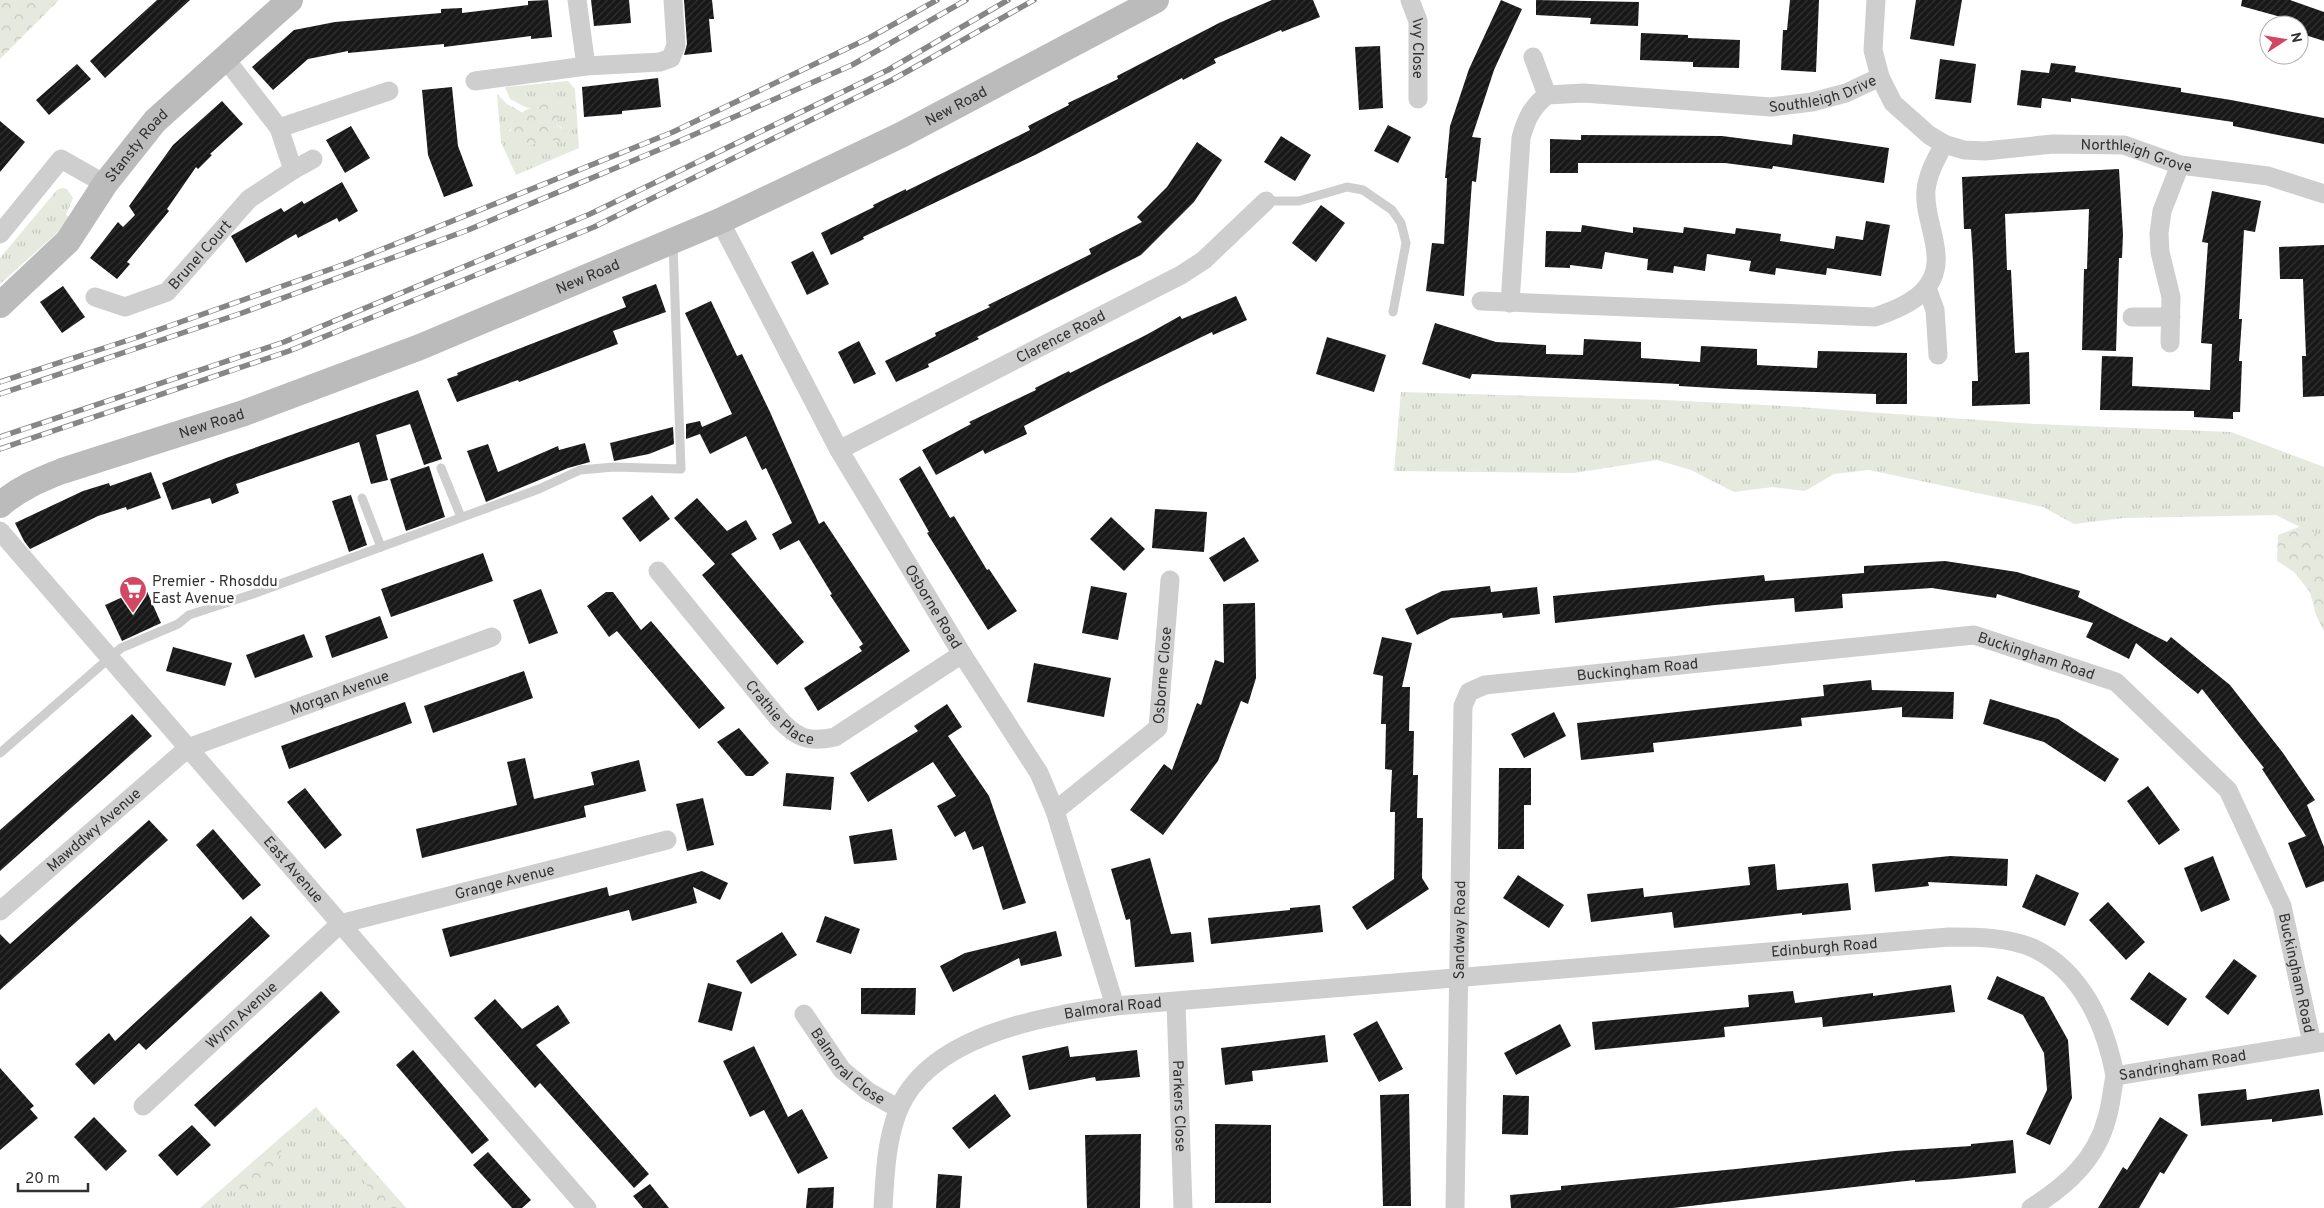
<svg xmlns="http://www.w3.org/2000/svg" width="2324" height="1208" viewBox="0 0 2324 1208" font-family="Overpass,sans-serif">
  <defs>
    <pattern id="grass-tufts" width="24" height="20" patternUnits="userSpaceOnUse" patternTransform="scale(1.25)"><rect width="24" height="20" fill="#e5e9de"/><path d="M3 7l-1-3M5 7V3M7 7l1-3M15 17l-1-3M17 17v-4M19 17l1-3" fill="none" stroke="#c5c8bf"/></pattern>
    <pattern id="forest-crowns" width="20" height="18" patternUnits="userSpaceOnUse" patternTransform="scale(1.25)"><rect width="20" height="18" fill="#e5e9de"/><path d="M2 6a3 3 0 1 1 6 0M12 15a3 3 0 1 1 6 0" fill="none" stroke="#c5c8bf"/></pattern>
    <pattern id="building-hatch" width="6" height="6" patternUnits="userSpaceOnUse" patternTransform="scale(1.25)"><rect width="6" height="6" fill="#181818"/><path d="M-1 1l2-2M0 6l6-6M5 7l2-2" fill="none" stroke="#313131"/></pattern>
  </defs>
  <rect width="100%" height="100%" fill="#fff"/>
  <g fill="url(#grass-tufts)">
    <path d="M568,81L575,89L579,148L516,175L501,142L497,94L507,104L523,113L509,131L538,142L546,137L561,143L562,128L556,124V121L560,116L545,102C534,115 522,105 510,99L505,87Z"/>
    <path d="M62,188L67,189L73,198L66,215L70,218L59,231L0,284V258L57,190Z"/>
    <path d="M1401,392L1664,400L1785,406L2035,424L2231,432L2324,467V547L2298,526L2276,515L2124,518L2074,524L2043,507L1869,470L1834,474L1805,491L1773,487L1734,492L1691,470L1657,460L1574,473L1394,471Z"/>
    <path d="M316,1107L406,1208H200Z"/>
  </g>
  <g fill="url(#forest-crowns)">
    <path d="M0,0H59L0,59Z"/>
    <path d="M553,99L559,103L562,112L556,124L567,133L565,140L561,143L546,138C530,146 524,154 509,138C509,130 519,112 528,109C531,107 536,109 539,107C545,103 546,100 553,99Z"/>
    <path d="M2304,525L2321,538L2324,536V631L2316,615L2310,592L2294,572L2277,561L2278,535Z"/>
    <path d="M288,1131C286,1140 282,1149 279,1157C277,1162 278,1169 276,1173C266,1190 243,1196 229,1183Z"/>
    <path d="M341,1134L406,1208H382L341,1146Z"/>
  </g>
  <g fill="url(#building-hatch)">
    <path d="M157,0H190L105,78L90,61Z"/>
    <path d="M548,0L552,37L531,39V36L444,47V44L348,53V51L308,59L273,90L252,67L294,30L335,22L441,13V9L462,8V13L528,5V1Z"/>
    <path d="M591,0H629L631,23L594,26Z"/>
    <path d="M684,0H712L714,19H709L712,52L684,55L687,44Z"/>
    <path d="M1272,0H1313L1320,17L1282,32L1281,30L1214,59L1216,63L1183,80L1182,78L1037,154L863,237L864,239L831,255L821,233L874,207L873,205L906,189V191L1030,130L1028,126L1069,105L1068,103L1118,79L1117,76L1219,23Z"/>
    <path d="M1501,0L1522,9L1494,70L1472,137L1481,138L1476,182L1472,181L1464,296L1426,291L1432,243L1444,244L1447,178H1445L1450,126L1469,69Z"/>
    <path d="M1536,0L1639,2L1638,26L1590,24L1591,18L1536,15Z"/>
    <path d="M1790,0H1819L1816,72L1781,70L1783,30H1787Z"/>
    <path d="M1916,0H1962L1954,46L1910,39Z"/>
    <path d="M2242,0H2290L2324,12V41L2299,33V25H2278L2281,17L2241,6Z"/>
    <path d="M1641,33L1688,35V38L1740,40L1739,68L1693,67V62L1640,60Z"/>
    <path d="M1380,46L1383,108L1359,110L1355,47Z"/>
    <path d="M1940,59L1976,64L1971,103L1935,99Z"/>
    <path d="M2051,63L2076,66L2075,72L2181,88V92L2231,100L2324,118V144L2233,126V122L2071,98V102L2042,98L2041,108L2017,105L2021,70L2049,73Z"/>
    <path d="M77,64L91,79L49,115L36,100Z"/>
    <path d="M658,78L661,107L622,111V114L584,117L582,87Z"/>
    <path d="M452,87L458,146L473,186L444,197L428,155L422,90Z"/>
    <path d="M222,101L243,124L210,154L212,155L198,169L196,167L167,209L169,211L127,262L130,264L117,279L90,258L118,222L123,227L135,215L129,206L173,145Z"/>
    <path d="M0,121L25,142L0,172Z"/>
    <path d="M1388,125L1411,137L1398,163L1374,151Z"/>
    <path d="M351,126L370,158L345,173L326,140Z"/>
    <path d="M1793,134L1889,148L1884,183L1773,166L1772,169L1725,163H1578V173H1550V139L1581,140V135L1722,136L1792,145Z"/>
    <path d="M1281,136L1311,155L1295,181L1264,162Z"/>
    <path d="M1197,142L1222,160L1194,202L1141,255L977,337L979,339L928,364L929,367L896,382L885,361L936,336L935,333L990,307L988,305L1091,254L1089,249L1142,222L1137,217L1167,187Z"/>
    <path d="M2119,169L2123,234L2122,258H2119L2116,351L2082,350L2084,269H2087L2089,209L2005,214L2007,270H2011L2015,353L2029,352L2030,404L1972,406V381H1978L1973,261L1971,229H1964L1962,177Z"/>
    <path d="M342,182L358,211L339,222L337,218L298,238L296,234L246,263L231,236L281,208L284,212L302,201L304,204Z"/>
    <path d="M2212,191L2261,201L2255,232L2244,230L2239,319H2242L2239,361H2242L2240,412H2233V419L2194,417V411L2100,410L2102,356L2133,357L2132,386L2210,390L2212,344L2201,343L2208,243L2202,242Z"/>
    <path d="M1321,205L1345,223L1316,262L1292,243Z"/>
    <path d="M1866,221L1890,225L1881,276L1827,268L1826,275L1776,268L1775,275L1749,271L1751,261L1707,254L1705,271L1674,266L1673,273L1647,270L1648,259L1605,252L1602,269L1570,265V268L1545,267L1546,231L1581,232L1582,225L1633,233V227L1683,233L1684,227L1735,234L1736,228L1781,234L1780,241L1834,249L1836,236L1863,240Z"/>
    <path d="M2324,245V396L2303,397L2302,356H2306L2303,279H2280L2279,247Z"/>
    <path d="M813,251L829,284L807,295L791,262Z"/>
    <path d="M656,284L666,312L613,331L618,344L519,382L518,380L457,402L447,379L458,375L457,373L626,307L622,297Z"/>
    <path d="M63,286L85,317L62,333L40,302Z"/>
    <path d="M1236,296L1247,320L1213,335L1212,332L1103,385L1024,426L1027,434L985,454L983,450L936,475L922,450L971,424L969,422L1036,390L1035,388L1069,371L1070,373L1146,335L1180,316L1182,319Z"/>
    <path d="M711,301L737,356L742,354L770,412L819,524L824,521L910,651L818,711L804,688L862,651L859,647L863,644L830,595L832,594L799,540L780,550L772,534L792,523L766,468L762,470L746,436L710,454L700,434L686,439V424L700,421L702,427L732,414L685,313Z"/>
    <path d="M1435,323L1496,342L1546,345V354L1583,355L1584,339L1641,342V358L1700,362L1701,346L1757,349V365L1817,368L1818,351L1907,353V404H1876V394L1730,389L1679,386V384L1472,374L1470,379L1422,364Z"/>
    <path d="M1327,337L1386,355L1374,392L1316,374Z"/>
    <path d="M859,341L876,374L854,384L838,352Z"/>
    <path d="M418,390L442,459L424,465L410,424L376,435L388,480L371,484L359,442L236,484L239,493L212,504L210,498L172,510L162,483L226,458Z"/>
    <path d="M673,427L674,444L649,454L614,461L610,443Z"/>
    <path d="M585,443L590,462L568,468L486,502L467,451L488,444L498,472L558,446L559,450Z"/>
    <path d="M429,466L445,517L406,531L390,479Z"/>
    <path d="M920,466L950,518L954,516L987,570L989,569L1017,611L988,630L927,533L929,532L899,479Z"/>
    <path d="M151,472L161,498L127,510L126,507L98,516L30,549L24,541L15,523L83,491L109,483L110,486Z"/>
    <path d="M351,495L367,545L349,552L332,501Z"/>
    <path d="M652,495L670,519L640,542L622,518Z"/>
    <path d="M697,498L727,531L746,520L757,539L731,554L804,642L777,665L702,575L715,564L674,518Z"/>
    <path d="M1155,509L1207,512L1204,552L1152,548Z"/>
    <path d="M1111,517L1145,549L1124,571L1090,539Z"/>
    <path d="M1244,537L1259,561L1224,582L1209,558Z"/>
    <path d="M483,553L493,581L391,617L381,589Z"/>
    <path d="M1945,561L2017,572L2080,591L2078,597L2167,642L2171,637L2230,685L2283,753L2315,800L2307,805L2324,847V881L2306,888L2288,843L2306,836L2262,769L2264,768L2202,689L2198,694L2136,643L2129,659L2086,637L2093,623L1997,594L1996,598L1932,588L1842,594L1843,608L1795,612L1794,598L1715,605L1555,623L1553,596L1764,575L1765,581L1864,573V566Z"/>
    <path d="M1091,586L1127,593L1118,640L1082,633Z"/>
    <path d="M1490,586L1491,592L1537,587L1540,614L1503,618L1502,613L1451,618L1417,635L1405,609L1442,591Z"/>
    <path d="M145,587L161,623L122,641L105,605Z"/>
    <path d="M541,589L558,633L529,644L513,600Z"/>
    <path d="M606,592H613L641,630L651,621L725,708L699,729L617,631L609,637L587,606Z"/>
    <path d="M1255,603L1256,678L1248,704L1241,701L1218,761L1163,835L1130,810L1164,764L1172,770L1197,703L1201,705L1215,660L1224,663L1223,604Z"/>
    <path d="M380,616L388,638L332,658L325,636Z"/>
    <path d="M304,634L313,657L255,678L246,655Z"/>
    <path d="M1382,637L1412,643L1402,687H1410L1409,731H1414L1413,775H1418L1417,818H1423L1422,878L1429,889L1367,930L1352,907L1394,879L1395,812H1390L1392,770L1385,769L1386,724H1381L1383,676L1373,674Z"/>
    <path d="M173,647L232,663L225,686L166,671Z"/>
    <path d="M1034,663L1111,678L1104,717L1027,702Z"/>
    <path d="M524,671L533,698L433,733L424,706Z"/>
    <path d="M1871,680L1872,690L1954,692L1953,719L1902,717V707L1801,718L1802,726L1653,743L1654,752L1581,760L1577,723L1824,696L1823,685Z"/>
    <path d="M1990,699L2058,719L2119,759L2105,782L2044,742L1983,724Z"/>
    <path d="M405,702L412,723L289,769L281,746Z"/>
    <path d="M947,704L962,727L948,736L989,796L1026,903L1003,910L983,846L973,850L965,831L955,837L937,806L956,796L933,762L868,802L850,773L918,731L914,726Z"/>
    <path d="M1554,712L1566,736L1524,758L1511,734Z"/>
    <path d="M132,714L152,736L0,871V830Z"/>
    <path d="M739,728L769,763L753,776H746L717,742Z"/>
    <path d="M525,758L534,799L594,785L591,772L639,760L646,791L584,806L586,817L422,858L416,829L517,805L507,762Z"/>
    <path d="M1499,768H1531V805H1524V849H1498Z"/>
    <path d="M786,773L834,777L831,810L783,806Z"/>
    <path d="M2148,786L2180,830L2159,845L2127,801Z"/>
    <path d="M305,788L342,835L325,849L287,802Z"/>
    <path d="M703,798L714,845L687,851L676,804Z"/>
    <path d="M149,820L168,840L0,990V934L10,944Z"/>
    <path d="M213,829L261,885L243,900L196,845Z"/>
    <path d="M892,829L897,860L854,864L849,836Z"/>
    <path d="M1950,856L2008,859L2007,886L1928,882L1929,886L1875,892L1872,864Z"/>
    <path d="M2213,856L2230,900L2201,912L2184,868Z"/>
    <path d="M1150,858L1171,934L1191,932L1194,962L1135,967L1130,919L1126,920L1111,869Z"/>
    <path d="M1775,864L1777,890L1848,883L1851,910L1802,915V913L1674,928L1672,912L1591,922L1587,894L1643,888L1644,897L1750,885L1748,867Z"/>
    <path d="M702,871L728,883L720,900L693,887L697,903L632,921L629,910L450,957L442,929L607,887L609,896Z"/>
    <path d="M2036,874L2079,893L2065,926L2022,907Z"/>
    <path d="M1518,875L1564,905L1549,928L1503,898Z"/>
    <path d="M2108,902L2145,942L2126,960L2089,920Z"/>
    <path d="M1320,905L1323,932L1211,944L1208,918L1290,910V908Z"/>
    <path d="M251,916L270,936L146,1050L139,1043L94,1085L75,1064L109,1033L115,1041Z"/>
    <path d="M825,916L860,929L851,954L816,942Z"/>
    <path d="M1056,931L1062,956L1021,966L1019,958L953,992L940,966L965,953Z"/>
    <path d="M782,932L797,955L751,984L736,961Z"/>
    <path d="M2234,959L2257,976L2228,1015L2205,997Z"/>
    <path d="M2149,972L2187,999L2168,1026L2130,999Z"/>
    <path d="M1997,976L2044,997L2068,1040L2072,1098L2050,1145L2026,1134L2047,1090L2044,1053L2023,1015L1987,999Z"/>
    <path d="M708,983L742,992L732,1031L698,1022Z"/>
    <path d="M1951,985L1955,1012L1823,1027L1822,1017L1724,1027L1725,1037L1595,1050L1592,1022L1749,1007L1748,995L1793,991L1795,1003L1873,993V996Z"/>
    <path d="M861,988H916L915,1015L861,1014Z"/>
    <path d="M321,991L340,1012L215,1127L194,1105Z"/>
    <path d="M495,999L522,1029L558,1005L570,1023L536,1045L649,1174L634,1188L540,1083L535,1088L474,1018Z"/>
    <path d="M1377,1021L1403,1069L1379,1082L1353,1034Z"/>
    <path d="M1560,1024L1571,1046L1516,1075L1504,1053Z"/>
    <path d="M1325,1035L1328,1062L1252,1071L1253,1081L1225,1085L1221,1048Z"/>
    <path d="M754,1046L788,1117L802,1109L828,1158L798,1174L764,1110L750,1117L723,1061Z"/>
    <path d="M1068,1046L1070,1057L1137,1050L1140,1077L1096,1081L1095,1077L1029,1090L1022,1056Z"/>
    <path d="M413,1050L489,1140L472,1154L396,1065Z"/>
    <path d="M0,1068L34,1106L30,1109L38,1118L0,1150Z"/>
    <path d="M2246,1089L2247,1100L2319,1089L2323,1115L2272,1122V1119L2201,1126L2198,1094Z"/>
    <path d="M995,1094L1011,1116L969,1149L952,1128Z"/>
    <path d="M1409,1094L1411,1206H1383L1380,1095Z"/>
    <path d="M1503,1095L1529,1096L1528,1135L1502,1134Z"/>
    <path d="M94,1117L127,1151L106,1171L74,1137Z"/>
    <path d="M2160,1117L2188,1135L2164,1174L2160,1172L2139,1208H2098L2123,1167L2127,1170Z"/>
    <path d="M1215,1124L1271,1125V1203H1215Z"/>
    <path d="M192,1125L211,1145L177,1176L158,1155Z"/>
    <path d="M1141,1134L1140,1208H1087L1085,1135Z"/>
    <path d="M2013,1140L2016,1173L1956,1179L1915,1182V1180L1673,1208H1511L1510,1195L1561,1190V1186L1736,1169L1895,1151L1971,1146V1144Z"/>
    <path d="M488,1152L531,1200L522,1208H512L473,1165Z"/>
    <path d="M938,1174L962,1176L960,1208H936Z"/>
    <path d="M650,1184L669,1208H643L633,1196Z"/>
    <path d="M834,1187L833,1208H806L808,1188Z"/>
  </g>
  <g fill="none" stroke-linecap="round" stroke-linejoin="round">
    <g stroke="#cecece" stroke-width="9">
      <path d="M1266,201H1299L1347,187L1363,190L1392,210L1401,223L1406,243L1393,312"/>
      <path d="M441,468L461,517"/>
      <path d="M362,498L381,547"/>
      <path d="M0,753L121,648L178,624L189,615L253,594L539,489L580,470L614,467L681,469L673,244"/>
    </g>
    <g stroke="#cecece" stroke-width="19">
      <path d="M577,0L586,66"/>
      <path id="s1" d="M1410,0L1418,21V99"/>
      <path id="s2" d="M1876,0L1873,50L1880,77L1893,103L1929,135L1944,144L1964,150L1985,151L2053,144L2124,145L2180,165L2268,176L2324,194"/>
      <path d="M475,81L586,66L660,62L671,58L676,45L673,0"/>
      <path id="s3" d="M1547,95L1584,93L1771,107L1812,102L1846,93L1880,77"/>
      <path d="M279,128L389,91"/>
      <path d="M293,170L313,159"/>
      <path id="s4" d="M720,221L839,450L962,654L1039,773L1055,811L1115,1006"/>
      <path d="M0,234L61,159L105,184"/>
      <path d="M1927,288L1935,310L1938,355"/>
      <path id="s5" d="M95,297L125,307L167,292L249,199L293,170L279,128L224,57"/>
      <path d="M1481,301L1875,317C1905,307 1939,292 1936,255C1935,233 1924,212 1926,190C1928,173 1936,159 1944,144"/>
      <path d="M1510,303L1521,138C1526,119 1532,107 1547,95L1533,57"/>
      <path d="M2132,317H2171"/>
      <path d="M2170,343L2171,297L2160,252L2159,233L2162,211L2180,165"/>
      <path id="s6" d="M839,450L1181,275L1204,260L1266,201"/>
      <path id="s7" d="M0,531L587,1208"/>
      <path id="s8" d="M658,571L779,719C797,738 808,743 835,737L962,654"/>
      <path id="s9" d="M1055,811L1158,728L1170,580"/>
      <path id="s10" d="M0,911L188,748L492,637"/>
      <path id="s11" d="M1176,1002L1183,1208"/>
      <path id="s12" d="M804,1014L842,1070L869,1092L899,1109"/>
      <path id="s13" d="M143,1106L340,924L667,840"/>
      <path id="s14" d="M883,1208C885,1175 886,1142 898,1111C928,1035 1044,1016 1115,1006L1949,937C1977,937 2007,937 2033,948C2082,971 2106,1026 2115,1076"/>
      <path id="s15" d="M1455,1208L1463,706L1469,692L1485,685L1974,635L2116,682L2228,790L2282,906L2312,1043"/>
      <path id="s16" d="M2031,1208C2066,1186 2096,1160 2107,1118C2111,1105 2112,1090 2115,1076L2324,1042"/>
    </g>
    <g stroke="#bbb" stroke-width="26">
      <path id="s17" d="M0,305L68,241L105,184L155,121L290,0"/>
      <path id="s18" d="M0,505C18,489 39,480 62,471L244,413L420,347L720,221L901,135L1156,0"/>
    </g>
    <defs>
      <g id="rail">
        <path d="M0,382L138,337L348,263L673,132L869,38L937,0"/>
        <path d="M0,394L242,313L468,230L675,143L852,65L966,0"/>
        <path d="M0,437L284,342L590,214L888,70L1008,0"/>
        <path d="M0,449L289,351L594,227L892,80L1034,0"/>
      </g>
    </defs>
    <use href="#rail" stroke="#868686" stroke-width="5.5"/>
    <use href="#rail" stroke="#fff" stroke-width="4" stroke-dasharray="11" stroke-linecap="butt"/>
  </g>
  <defs>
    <symbol id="supermarket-pin" viewBox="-11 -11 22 30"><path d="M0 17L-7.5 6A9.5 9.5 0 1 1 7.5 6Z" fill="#d34763" stroke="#fff"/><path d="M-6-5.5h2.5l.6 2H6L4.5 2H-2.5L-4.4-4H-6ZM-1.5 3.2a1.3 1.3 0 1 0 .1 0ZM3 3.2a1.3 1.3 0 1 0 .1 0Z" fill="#fff"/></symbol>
  </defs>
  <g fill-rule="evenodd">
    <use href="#supermarket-pin" x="117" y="574" width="32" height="43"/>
  </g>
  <g text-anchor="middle" stroke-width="5" stroke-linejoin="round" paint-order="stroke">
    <g font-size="15" fill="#313131" stroke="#fff">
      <text dy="5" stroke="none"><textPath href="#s1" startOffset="50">Ivy Close</textPath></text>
      <text dy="5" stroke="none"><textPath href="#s3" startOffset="278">Southleigh Drive</textPath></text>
      <text dy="5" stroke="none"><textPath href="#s18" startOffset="1038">New Road</textPath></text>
      <text dy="5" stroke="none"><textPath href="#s17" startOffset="211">Stansty Road</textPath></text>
      <text dy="5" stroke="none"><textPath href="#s2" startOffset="368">Northleigh Grove</textPath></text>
      <text dy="5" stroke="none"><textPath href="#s5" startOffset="126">Brunel Court</textPath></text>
      <text dy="5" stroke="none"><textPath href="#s18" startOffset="632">New Road</textPath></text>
      <text dy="5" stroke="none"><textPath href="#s6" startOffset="249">Clarence Road</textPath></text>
      <text dy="5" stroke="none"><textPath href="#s18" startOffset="228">New Road</textPath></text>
      <text dy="5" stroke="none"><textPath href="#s4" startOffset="441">Osborne Road</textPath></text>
      <text dy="5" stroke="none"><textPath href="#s15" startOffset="1092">Buckingham Road</textPath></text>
      <text dy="5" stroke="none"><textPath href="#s15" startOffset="688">Buckingham Road</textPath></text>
      <text dy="5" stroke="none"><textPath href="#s9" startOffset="185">Osborne Close</textPath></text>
      <text dy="5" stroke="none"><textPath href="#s10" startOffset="410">Morgan Avenue</textPath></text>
      <text dy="5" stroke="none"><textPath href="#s8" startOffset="188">Crathie Place</textPath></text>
      <text dy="5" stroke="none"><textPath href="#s10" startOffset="124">Mawddwy Avenue</textPath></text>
      <text dy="5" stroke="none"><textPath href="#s7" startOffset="448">East Avenue</textPath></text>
      <text dy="5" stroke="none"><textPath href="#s13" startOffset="438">Grange Avenue</textPath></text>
      <text dy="5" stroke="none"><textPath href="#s15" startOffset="278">Sandway Road</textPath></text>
      <text dy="5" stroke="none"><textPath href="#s14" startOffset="1062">Edinburgh Road</textPath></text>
      <text dy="5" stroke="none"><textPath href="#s15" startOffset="1528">Buckingham Road</textPath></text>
      <text dy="5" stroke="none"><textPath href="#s14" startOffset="348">Balmoral Road</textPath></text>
      <text dy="5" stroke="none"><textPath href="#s13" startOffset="134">Wynn Avenue</textPath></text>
      <text dy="5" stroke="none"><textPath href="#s12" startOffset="69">Balmoral Close</textPath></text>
      <text dy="5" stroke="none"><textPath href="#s16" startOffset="232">Sandringham Road</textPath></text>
      <text dy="5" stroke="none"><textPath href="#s11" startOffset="104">Parkers Close</textPath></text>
    </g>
    <g font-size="15" fill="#313131" stroke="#fff" text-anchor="start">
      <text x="152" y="586">Premier - Rhosddu<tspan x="152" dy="17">East Avenue</tspan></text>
    </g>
  </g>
  <g transform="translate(2284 40) rotate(78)"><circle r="24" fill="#ffffff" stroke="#adadad"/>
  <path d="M0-4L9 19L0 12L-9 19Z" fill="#d34763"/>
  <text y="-8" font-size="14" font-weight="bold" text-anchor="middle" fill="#313131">N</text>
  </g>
  <path d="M18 1183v8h70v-8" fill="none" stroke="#313131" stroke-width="2.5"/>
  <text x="25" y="1183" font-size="15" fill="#313131" stroke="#ffffff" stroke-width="4" paint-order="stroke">20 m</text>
</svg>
